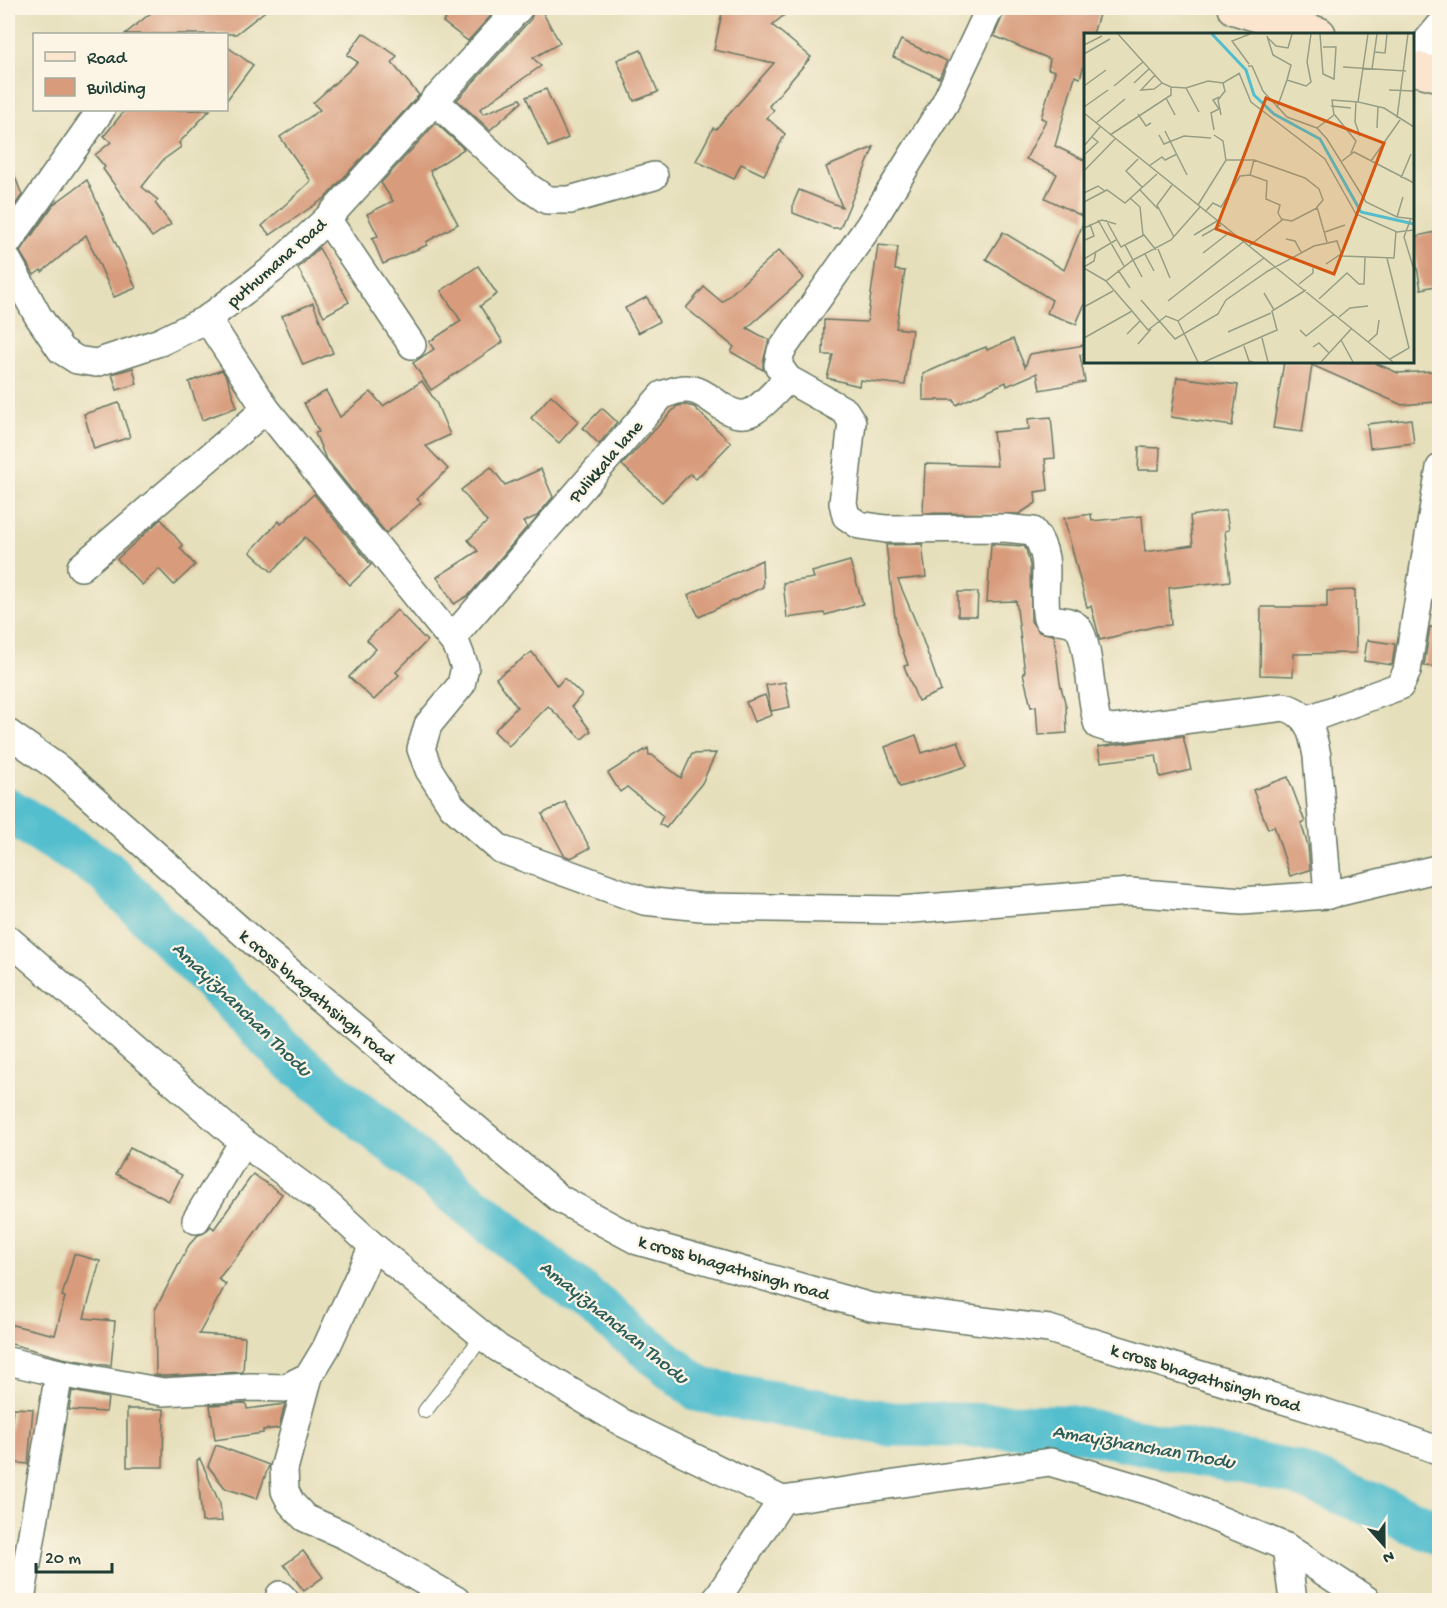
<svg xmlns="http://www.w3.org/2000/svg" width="1447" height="1608" viewBox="0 0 1447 1608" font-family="'Gochi Hand',sans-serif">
  <rect width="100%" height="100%" fill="#fcf5e5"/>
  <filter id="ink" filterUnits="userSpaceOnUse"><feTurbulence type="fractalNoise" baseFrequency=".0167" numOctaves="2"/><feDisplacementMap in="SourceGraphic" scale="12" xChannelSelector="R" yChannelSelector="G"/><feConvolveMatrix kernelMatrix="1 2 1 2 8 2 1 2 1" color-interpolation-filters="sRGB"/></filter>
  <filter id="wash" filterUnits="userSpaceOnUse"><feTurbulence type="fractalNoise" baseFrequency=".008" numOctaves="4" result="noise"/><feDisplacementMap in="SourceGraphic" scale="24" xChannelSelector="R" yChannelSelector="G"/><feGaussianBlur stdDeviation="1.35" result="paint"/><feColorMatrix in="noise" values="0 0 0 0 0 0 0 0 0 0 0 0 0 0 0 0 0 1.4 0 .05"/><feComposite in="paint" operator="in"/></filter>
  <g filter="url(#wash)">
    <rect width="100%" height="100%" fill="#e6dfbb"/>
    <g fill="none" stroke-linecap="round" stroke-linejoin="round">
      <path stroke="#52becd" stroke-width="45" d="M8,810L104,870L283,1052L412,1158L700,1390L891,1424L1066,1427L1295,1473L1440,1533"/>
    </g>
    <g id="blocks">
      <g fill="#d89c7d">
        <path d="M157,8H269L236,34H125Z"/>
        <path d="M454,8H498L468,41L443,22Z"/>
        <path d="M534,8H540L560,43L533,58L541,66L480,109L483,114L520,99L522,102L490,130L457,100L531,19Z"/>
        <path d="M723,8H793L772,25L811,57L769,106L774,110L767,118L785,134L764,175L741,164L734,179L696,161L713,128L716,129L774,63L714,50Z"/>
        <path d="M1006,8H1101L1093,34H1086V59L1080,78L1075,76L1055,146L1086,161V218L1045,198L1057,174L1026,159L1046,120L1041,118L1055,71L1048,69L1050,59L994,36Z"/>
        <path d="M363,33L397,56L392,63L419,95L325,198L270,235L262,226L311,181L280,137L320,110L313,103L358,62L347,55Z"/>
        <path d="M901,40L947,61L939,78L893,57Z"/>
        <path d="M226,46L253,65L226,101Z"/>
        <path d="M641,50L658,92L634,101L617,60Z"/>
        <path d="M546,89L568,138L548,147L526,97Z"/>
        <path d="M125,110H210L179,143L181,147L163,160L142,187L158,200L155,203L171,224L152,237L103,169L105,167L95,155L111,142L104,136Z"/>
        <path d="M436,123L464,149L430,171L458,224L426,242L427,245L383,264L372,238L378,236L367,214L393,201L381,183Z"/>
        <path d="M874,147L840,228H832L793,213V204L799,190L842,207L826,167Z"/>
        <path d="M10,164L22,195L8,215V165Z"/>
        <path d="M87,180L136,288L114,297L86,235L42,272L41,270L34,275L20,252L54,204Z"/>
        <path d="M1085,219L1086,301L1076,324L1047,313L1052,300L986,259L1003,232L1064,270Z"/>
        <path d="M1440,231V285L1421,289L1413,247V237Z"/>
        <path d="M878,245L898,247L895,270L905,271L896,328L912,330L905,385L860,380L859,386L827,378L833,355H823L824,320L867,322Z"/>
        <path d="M319,248L349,302L324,316L298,268Z"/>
        <path d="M779,250L804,278L747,328L769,340L763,362V370L731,352L734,347L686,308L704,287L722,302Z"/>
        <path d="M478,266L497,294L480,306L503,342L431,390L413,363L434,349L429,342L461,321L441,291Z"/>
        <path d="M647,297L659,322L638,333L625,308Z"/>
        <path d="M313,303L333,353L303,365L282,316Z"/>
        <path d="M1013,339L1025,367L1030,354L1084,345L1086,353L1080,355L1085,382L1040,390L1037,373L1007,386L1006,382L956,405L954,400H923V374L973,352L986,347L987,350Z"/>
        <path d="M1284,362H1373L1398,373L1433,371L1435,402L1402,405L1312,365L1302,432L1273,428Z"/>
        <path d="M133,368L137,384L117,390L112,374Z"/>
        <path d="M222,370L227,378L237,407L202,420L189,382Z"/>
        <path d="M1177,377L1238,385L1232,426L1171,417Z"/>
        <path d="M422,381L436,402L450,435L426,446L448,469L417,499L421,503L386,533L325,457L315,433L319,432L304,403L326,391L340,417L371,392L383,406Z"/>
        <path d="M551,395L579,421L559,443L531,418Z"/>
        <path d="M119,403L130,437L94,449L84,414Z"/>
        <path d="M686,405L694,407L731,443L696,479L690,474L662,502L622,465L677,406Z"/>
        <path d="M602,408L617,422L599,444L583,428Z"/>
        <path d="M1051,417L1055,458L1045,459L1048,490L1035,492L1036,503L1019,514L923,513L925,464L997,466L993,432L1029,429L1028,419Z"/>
        <path d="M1411,419L1414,443L1370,448L1367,424Z"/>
        <path d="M1139,447L1160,448L1159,470H1138Z"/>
        <path d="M491,467L505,485L541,469L553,497L537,516L523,522L527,527L469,595L454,604L437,577L478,551L468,540L487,522L461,490Z"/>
        <path d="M314,494L371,565L350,585L305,537L272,572L250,552L279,521L281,524Z"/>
        <path d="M1226,510L1229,530L1225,531L1230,581L1169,588L1171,625L1157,626L1100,640L1091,606L1087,607L1064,518L1091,514L1092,521L1142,516L1145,552L1193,545L1190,516Z"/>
        <path d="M161,519L183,546L180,548L195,565L174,585L159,569L142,585L117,559Z"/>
        <path d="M922,544L926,577L898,580L920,632L941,691L918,701L904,666L908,665L897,633L886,545Z"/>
        <path d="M991,544L1024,546L1026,549L1030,565L1031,621L1039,632L1054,635L1060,683L1066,706L1067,733L1038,735L1036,706L1031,707L1023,673H1025L1016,601L987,602Z"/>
        <path d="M762,560L763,587L699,617L688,595Z"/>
        <path d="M850,561L863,604L825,615L824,613L787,618L783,583L814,578L812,572Z"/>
        <path d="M1355,590L1356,653L1294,654L1293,676L1260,675L1261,607H1327V591Z"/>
        <path d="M958,592H978L977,616H958Z"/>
        <path d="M397,610L427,641L396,672L399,675L374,700L349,677L376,649L367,640Z"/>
        <path d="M1430,627L1440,628V667L1424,666Z"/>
        <path d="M1367,640L1395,644L1392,665L1364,661Z"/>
        <path d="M532,652L557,686L564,678L582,695L572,706L591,731L582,739L548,706L509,746L494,731L517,707L496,678Z"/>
        <path d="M785,682L790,707L771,711L766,685Z"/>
        <path d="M765,695L772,715L754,722L746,702Z"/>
        <path d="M916,735L922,753L958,741L967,766L900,787L885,747Z"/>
        <path d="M1183,736L1191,770L1160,777L1156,755L1101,762L1098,747Z"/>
        <path d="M648,748L649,755H652L681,778L692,754L716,753L702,783L666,828L659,824L663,816L627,787L620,792L608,773Z"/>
        <path d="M1288,777L1305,822L1301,823L1308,846L1310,870L1290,876L1274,826L1268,829L1253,790Z"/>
        <path d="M565,802L590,848L571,858L564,855L542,814Z"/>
        <path d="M130,1148L182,1175L169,1201L116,1174Z"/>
        <path d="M253,1174L282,1194L247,1244L218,1279L226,1284L199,1334L245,1337L243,1372L165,1376L156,1375L155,1310L189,1245L198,1235L204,1233L211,1226L214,1229Z"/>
        <path d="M74,1254L100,1261L84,1318L115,1321L111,1366L62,1358L8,1343V1324L55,1335L65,1297L62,1296Z"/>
        <path d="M72,1391L108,1398L106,1412L69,1410Z"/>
        <path d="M246,1403L247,1409L285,1404L279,1428L263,1430V1433L215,1440L210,1405Z"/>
        <path d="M13,1408L33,1409L28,1464L8,1462Z"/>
        <path d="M127,1409H164L163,1467H127Z"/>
        <path d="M216,1445L269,1465L257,1499L225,1488L208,1466Z"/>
        <path d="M200,1459L220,1504L222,1521L202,1522L197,1460Z"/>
        <path d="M303,1551L323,1577L304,1591L284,1565Z"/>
      </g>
    </g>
  </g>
  <g filter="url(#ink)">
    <use href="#blocks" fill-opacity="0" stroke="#657663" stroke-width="1.5"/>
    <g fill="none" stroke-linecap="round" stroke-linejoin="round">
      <defs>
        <path id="service" d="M425,1411L483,1336"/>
        <g id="minor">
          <path d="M990,8L945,103L869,226L781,351L778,365L788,379L845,411L852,422L843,503L846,516L859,525L886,529L1004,528L1033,531C1056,561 1040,586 1047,619C1057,620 1072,620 1078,628C1090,643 1090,701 1098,725L1111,729L1121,728L1284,707C1309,713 1313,734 1317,756L1328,895"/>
          <path d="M1412,59L1440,26"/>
          <path d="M434,100L528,187L547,200H570L654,176"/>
          <path d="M327,219L412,345"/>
          <path d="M8,242L101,110"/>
          <path d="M8,261L38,316L61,350L77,360L96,363L160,342L207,319L273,269L327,219L519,8"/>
          <path d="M207,319L266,409L457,646L465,667L461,685L428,725L421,749L429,770L452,806L500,849L644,901L701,907L900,910L1130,892L1242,901L1328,895L1440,868"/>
          <path d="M81,567L266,409"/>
          <path d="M452,638L662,395C673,391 683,387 694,390C712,394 728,420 749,413C761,409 778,388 788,379"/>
          <path d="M1306,720L1400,686L1407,671L1440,468"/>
          <path d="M8,733L58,768L248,937L560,1199L638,1241L871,1307L1049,1329L1382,1430L1440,1451"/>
          <path d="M8,939L243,1142L326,1203L373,1246L498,1348L623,1423L782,1500L1050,1462L1152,1492L1286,1547L1367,1600"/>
          <path d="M196,1220L243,1142"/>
          <path d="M8,1361L59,1373L163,1392L250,1387L285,1388L309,1376L326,1348L373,1246"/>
          <path d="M309,1376L284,1469L285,1491L291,1503L305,1518L346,1536L456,1600"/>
          <path d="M1286,1547L1293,1600"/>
          <path d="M280,1595L285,1600"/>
          <path d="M21,1600L59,1373"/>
          <path d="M716,1600L782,1500"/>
        </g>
        <g id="secondary">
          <path d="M1235,8L1319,34"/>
          <path d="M1412,68L1440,75"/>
        </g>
      </defs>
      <use href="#service" stroke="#657663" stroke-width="16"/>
      <use href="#minor" stroke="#657663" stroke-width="30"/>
      <use href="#secondary" stroke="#657663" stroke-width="36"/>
      <use href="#service" stroke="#fff" stroke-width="14"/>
      <use href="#minor" stroke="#fff" stroke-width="27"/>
      <use href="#secondary" stroke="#fbe5cf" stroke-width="33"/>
    </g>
  </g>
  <g text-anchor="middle" stroke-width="4.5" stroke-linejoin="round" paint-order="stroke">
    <g font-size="18" fill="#1f3d34" stroke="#fcf5e5">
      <text transform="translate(276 262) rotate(-41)" y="6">puthumana road</text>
      <text transform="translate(605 461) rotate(-49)" y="6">Pulikkala lane</text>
      <text transform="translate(318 996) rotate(40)" y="6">k cross bhagathsingh road</text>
      <text transform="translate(734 1267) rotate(16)" y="6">k cross bhagathsingh road</text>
      <text transform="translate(1206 1377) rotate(17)" y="6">k cross bhagathsingh road</text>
    </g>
    <g font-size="20" font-style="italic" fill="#2c5d5a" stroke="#fcf5e5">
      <text transform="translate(243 1008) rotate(44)" y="7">Amayizhanchan Thodu</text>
      <text transform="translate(615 1321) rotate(39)" y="7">Amayizhanchan Thodu</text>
      <text transform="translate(1144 1445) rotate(10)" y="7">Amayizhanchan Thodu</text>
    </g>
  </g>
  <g transform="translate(1084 33)">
    <rect width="330" height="330" fill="#e6dfbb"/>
    <path fill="none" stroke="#52becd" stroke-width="3" d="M128,1L162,37L170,62L190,81L236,106L277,179L330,191"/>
    <path fill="none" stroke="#969e85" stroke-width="1.5" d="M34,1L78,50L87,54L102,55L124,48L139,50L156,40M236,1L239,41L250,46L252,14H239M284,1L274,69L300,75L330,94M183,3L189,22L207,32L203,47M183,4L192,13L204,15L208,1M0,12L18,3M290,19L301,20L303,1M0,21L26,6M165,31L148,8L166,1M164,33H168L179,58L203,84L233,95L243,106L282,169L313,184L330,186M259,34L322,38M288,36L293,1M155,40L167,69L241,126L272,181L313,199L330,197M71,42L57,57L70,56L78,50M50,50L65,36M0,53L22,37M30,53L59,29M102,55L115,79M305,57L330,58M82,65L91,82M272,68L271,89L276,103M247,73L267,75M0,74L24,57M193,75L203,47L222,53L227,49L223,29L227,1M0,80L309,329M54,81L62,93L67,90M250,81L272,108L267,120M137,82L134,67L141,58L139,50M313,85L324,1M12,90L41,66M233,95L250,82L248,67L274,69M293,95L294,73M130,97L127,80L135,76L129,67L135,64M81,98L103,142M26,102L87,62V54M75,102L80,111L100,103L127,105M130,102L139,108L142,128M0,113L16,94M0,122L14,109L8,104M54,126L42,138L58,154M258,128L270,119L330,150M287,128L316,87M65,133L78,124L81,127L93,121M0,138L31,106M317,145L327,121M88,152L73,172L90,204M55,156L74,176M0,160L14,153L21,158M46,165L56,174L59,202M0,169L23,157L41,170L73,141M114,172L142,127H170L221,145L235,156L239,167L233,174L243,209M121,179L129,170L137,174L156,143L166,142M313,184L319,164M327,185L320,204L330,237M197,186L208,188L233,175M14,187L40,233M22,187L37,214L60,202L72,217M0,195L18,187L32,191M241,199L261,192M110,202L133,188M118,203L137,192M202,206L211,208L217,219M1,207L10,203L6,191M41,212L58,244M165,213L198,187L194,180L196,172L182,166L183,148L166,142L170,127M74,216L86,245M119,220L146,199M61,221L70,238M303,225L325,315L306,326M0,226L32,207M242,231L257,221M0,234L10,228L12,218M0,235L22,248L49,227L87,207L116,174M34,237L46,255M22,248L48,278M215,251L229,240V235M180,260L190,277M235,266L263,240L275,251H280L281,224M57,267L91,306L134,281L142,267L184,238L230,213L253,208L258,223L310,225L312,198M84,268L159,209M0,274L29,258M255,284L266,275L284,273M94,288L114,329M216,297L222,303L250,281M144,299L187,280M43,301L56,288M0,305L48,278L64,297L82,283L94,288L180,225M178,305L184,329M257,307L269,329M284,309L293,301L295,287M54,311L67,296M160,313L165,328L169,329M229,314L235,310L245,320M120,329L193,297L188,278L222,257M237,329L268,295"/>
    <path fill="#d45610" fill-opacity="0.15" stroke="#d45610" stroke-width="3" d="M182,65L300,110L250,241L132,196Z"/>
    <rect width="330" height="330" fill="none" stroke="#1f3d34" stroke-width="3"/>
  </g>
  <rect width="1447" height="1608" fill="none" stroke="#fcf5e5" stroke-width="30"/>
  <rect x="33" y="33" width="195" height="78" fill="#fcf5e5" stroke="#a4ab9e" stroke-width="1.5"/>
  <rect x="45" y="52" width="30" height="9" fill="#fbe5cf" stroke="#a4ab9e" stroke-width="1.5"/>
  <text x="87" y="63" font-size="18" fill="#1f3d34">Road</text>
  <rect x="45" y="78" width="30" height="18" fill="#d89c7d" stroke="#a4ab9e" stroke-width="1.5"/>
  <text x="87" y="93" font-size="18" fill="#1f3d34">Building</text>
  <g transform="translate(1384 1545) rotate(159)" stroke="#fcf5e5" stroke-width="4.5" paint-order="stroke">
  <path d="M0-4.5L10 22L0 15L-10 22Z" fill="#1f3d34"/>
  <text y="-9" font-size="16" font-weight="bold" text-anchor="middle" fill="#1f3d34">N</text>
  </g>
  <path d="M36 1563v9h76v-9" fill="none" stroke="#1f3d34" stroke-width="3"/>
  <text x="45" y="1563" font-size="18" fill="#1f3d34" stroke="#fcf5e5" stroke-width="4.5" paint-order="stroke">20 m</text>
</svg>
